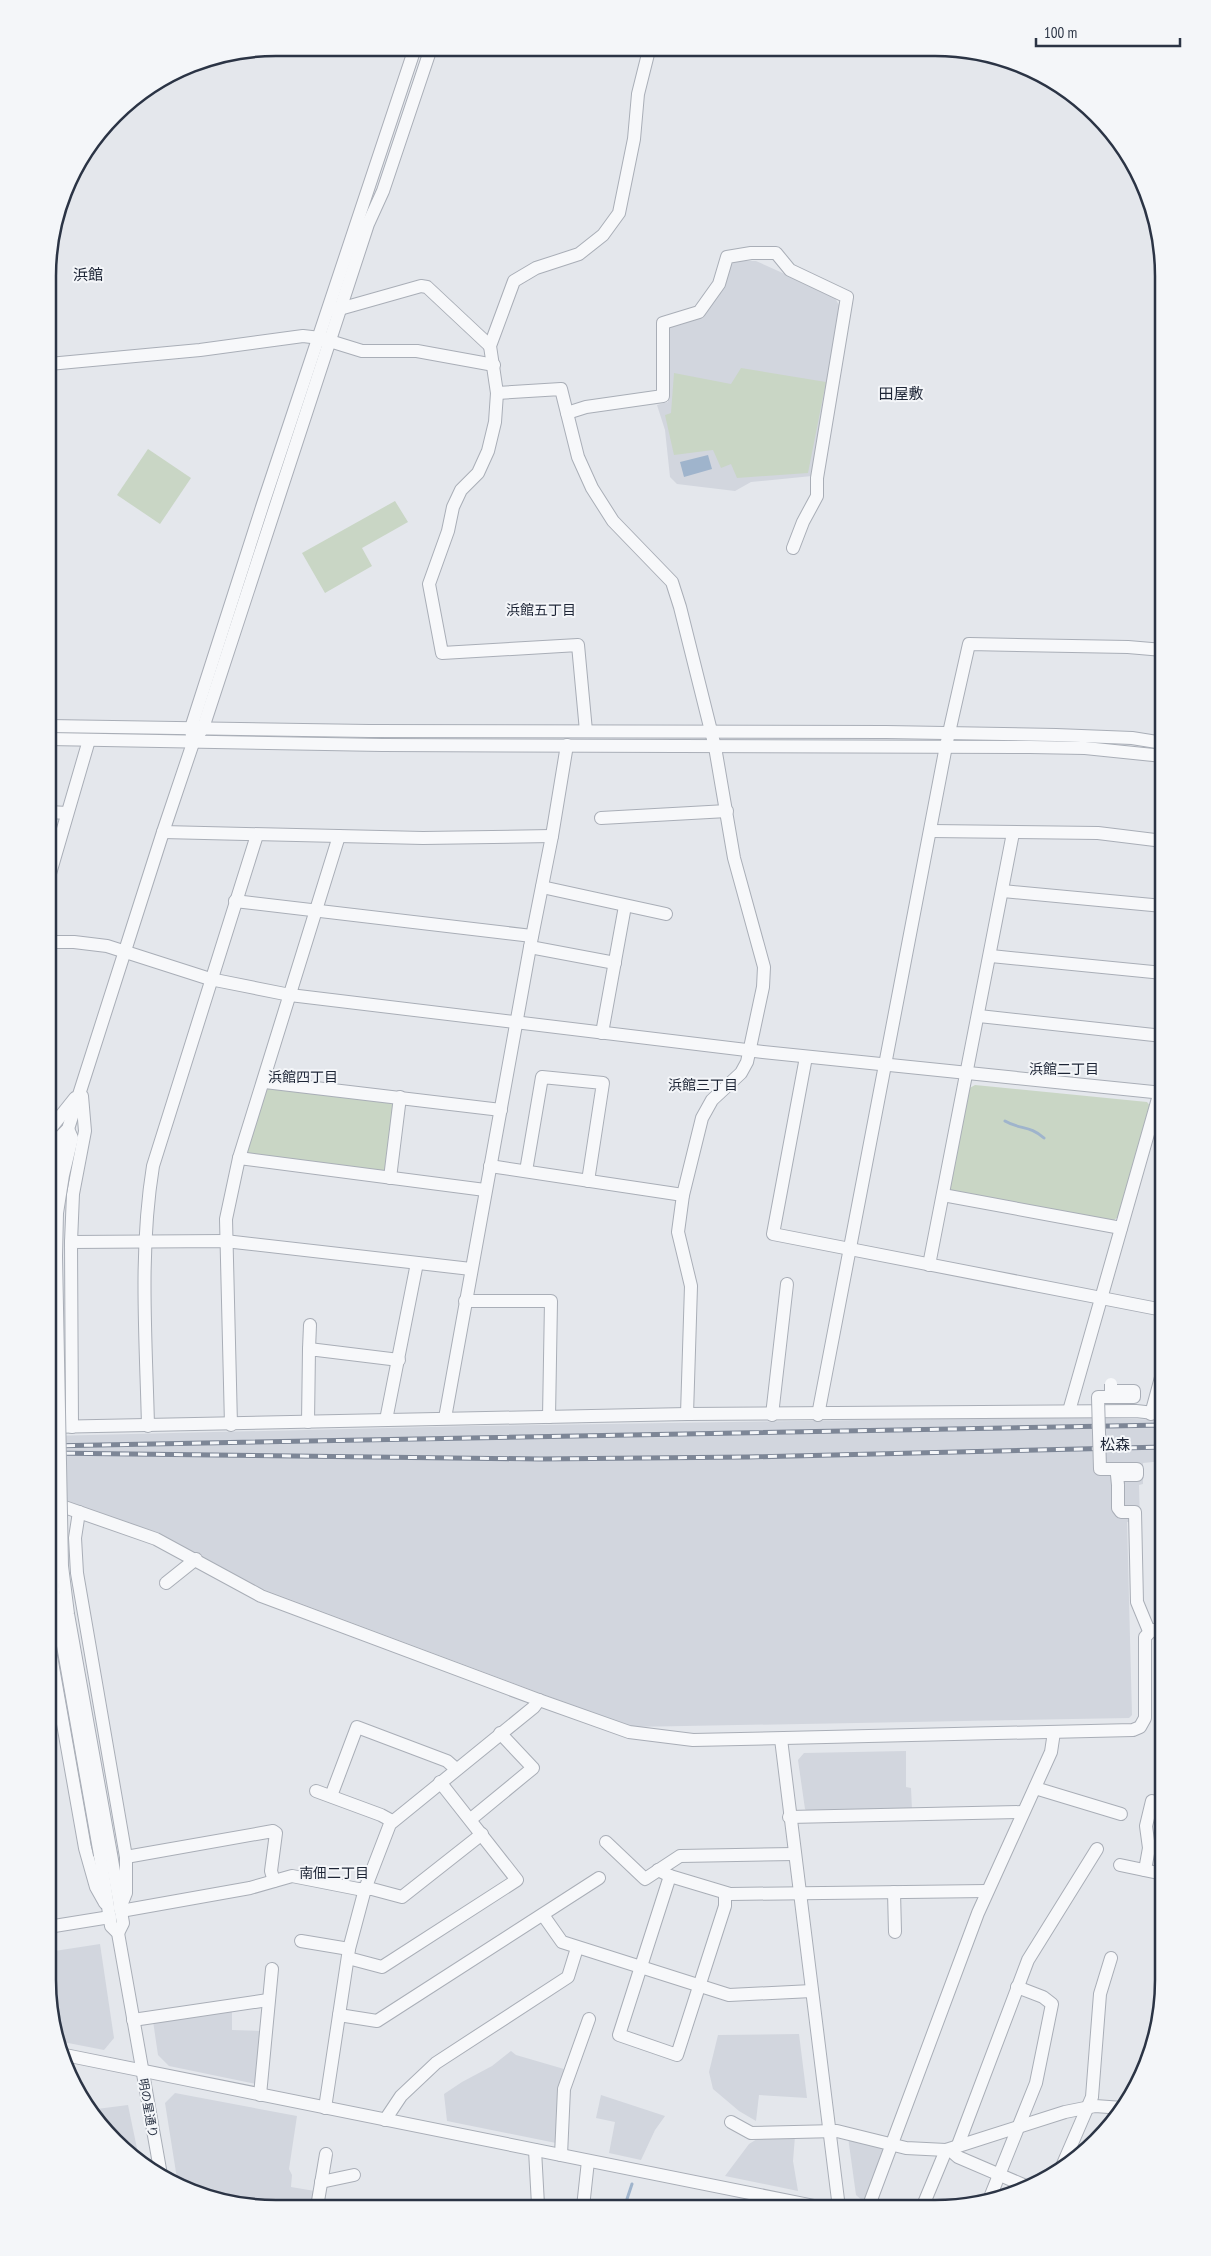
<svg xmlns="http://www.w3.org/2000/svg" width="1211" height="2256" viewBox="0 0 1211 2256" font-family="'PT Sans Narrow','Noto Sans JP',sans-serif">
  <rect width="100%" height="100%" fill="#e4e7ec"/>
  <g fill="#d2d6de">
    <path d="M729,261H756L834,296L841,309L812,476L751,482L735,491L677,484L670,477L665,430L657,405L668,402L667,327L699,318Z"/>
    <path d="M1066,1417L1163,1420V1461L1143,1463V1484L1139,1485L1140,1523L1127,1522L1132,1715L1129,1718L631,1727L249,1584L159,1533L48,1495V1436L471,1426Z"/>
    <path d="M906,1751V1787L911,1788L912,1810L809,1813L805,1809L798,1760L804,1753Z"/>
    <path d="M100,1944L114,2038L104,2050L58,2041L48,1980V1952Z"/>
    <path d="M232,2010V2030L261,2031L256,2084L169,2066L158,2055L153,2021Z"/>
    <path d="M799,2034L807,2098L759,2095L756,2121L739,2111L713,2089L709,2072L718,2035Z"/>
    <path d="M511,2051L516,2055L564,2069L556,2143L447,2121L444,2094L462,2082L492,2066Z"/>
    <path d="M175,2093L297,2116L289,2169L292,2175L291,2187L315,2191L313,2206L290,2203L289,2207H246L188,2191L178,2185L165,2103Z"/>
    <path d="M601,2095L665,2116L655,2130L641,2160L609,2153L615,2122L596,2118Z"/>
    <path d="M128,2105L140,2163L89,2110Z"/>
    <path d="M762,2136H795L793,2161L798,2191L725,2176L749,2144Z"/>
    <path d="M848,2137L885,2146L864,2202L856,2195Z"/>
  </g>
  <g fill="#c9d6c5">
    <path d="M741,368L826,382L808,473L737,478L731,464L721,468L713,450L674,455L665,415L671,413L674,373L731,384Z"/>
    <path d="M148,449L191,478L160,524L117,495Z"/>
    <path d="M395,501L408,522L362,548L372,566L325,593L302,553Z"/>
    <path d="M975,1085L1147,1102L1151,1107L1119,1216L1113,1221L953,1192L948,1187L968,1089Z"/>
    <path d="M271,1088L391,1101L395,1106L387,1169L384,1172L250,1156L247,1151L266,1090Z"/>
  </g>
  <path fill="#9fb4cc" d="M708,455L712,469L684,477L680,462Z"/>
  <g fill="none" stroke-linecap="round" stroke-linejoin="round">
    <g stroke="#9fb4cc" stroke-width="3">
      <path d="M1005,1121C1020,1130 1030,1125 1044,1138"/>
      <path d="M624,2208L632,2184"/>
    </g>
    <defs>
      <g id="minor">
        <path d="M649,50L638,94L634,139L619,213L603,235L579,254L536,268L514,281L490,346L497,393L561,389L578,457L592,488L613,521L672,582L680,607L715,747L734,858L764,967L763,987L747,1062L741,1073L712,1100L702,1118L683,1195L678,1232L691,1286L687,1414"/>
        <path d="M336,310L421,286L427,287L490,346"/>
        <path d="M49,364L200,350L303,336L320,338L362,351H417L494,365"/>
        <path d="M497,393L495,422L488,451L478,473L461,490L453,507L448,531L429,584L442,653L578,645L586,731"/>
        <path d="M567,413L586,407L663,396V323L699,312L719,284L727,257L751,253H776L790,270L847,297L817,478V496L803,522L793,548"/>
        <path d="M49,726L369,731L886,732L1056,735L1132,738L1163,743"/>
        <path d="M192,736L191,728L263,504L415,48"/>
        <path d="M49,739L382,745L1030,747L1085,748L1163,756"/>
        <path d="M49,812L67,813"/>
        <path d="M601,818L727,811"/>
        <path d="M931,831L1098,833L1163,841"/>
        <path d="M163,832L423,838L552,836"/>
        <path d="M49,877L89,740"/>
        <path d="M542,887L666,914"/>
        <path d="M1003,891L1163,906"/>
        <path d="M235,901L532,936"/>
        <path d="M49,942H74L107,946L210,979L290,995L763,1052L1163,1093"/>
        <path d="M530,947L615,963"/>
        <path d="M991,956L1163,973"/>
        <path d="M979,1016L1163,1036"/>
        <path d="M602,1033L625,906"/>
        <path d="M806,1057L773,1234L1163,1310"/>
        <path d="M265,1082L501,1110"/>
        <path d="M48,1138L51,1128L75,1098"/>
        <path d="M239,1158L485,1190"/>
        <path d="M490,1166L683,1195"/>
        <path d="M526,1171L542,1077L603,1083L588,1181"/>
        <path d="M63,1175L72,1138L68,1129"/>
        <path d="M390,1178L400,1097"/>
        <path d="M943,1195L1121,1228"/>
        <path d="M48,1197L62,1135L68,1129L163,832L193,743L203,728L368,224L383,191L431,48"/>
        <path d="M71,1242L73,1194L85,1131L82,1096"/>
        <path d="M929,1265L1013,833"/>
        <path d="M465,1301H551L549,1417"/>
        <path d="M309,1349L310,1325"/>
        <path d="M1069,1411L1163,1081"/>
        <path d="M1151,1414L1163,1370"/>
        <path d="M772,1415L787,1284"/>
        <path d="M818,1415L946,746L969,644L1128,647L1163,650"/>
        <path d="M445,1418L530,947L552,836L567,745"/>
        <path d="M386,1420L417,1263"/>
        <path d="M308,1422L309,1349L399,1360"/>
        <path d="M231,1425L226,1219L239,1158L339,836"/>
        <path d="M148,1426C146,1339 139,1252 153,1166L257,835"/>
        <path d="M48,1427L687,1414L1136,1411L1163,1414"/>
        <path d="M72,1427L71,1242L225,1241L471,1269"/>
        <path d="M1118,1485V1508L1121,1512H1135L1137,1602L1149,1631"/>
        <path d="M53,1503L156,1539L261,1596L539,1700L629,1732L693,1740L1133,1730L1140,1727L1145,1718V1637L1152,1630H1163"/>
        <path d="M79,1512L75,1538L77,1573L126,1857V1893L120,1908"/>
        <path d="M166,1583L196,1559"/>
        <path d="M48,1639L85,1848L96,1887L105,1903"/>
        <path d="M781,1739L839,2208"/>
        <path d="M1035,1788L1121,1814"/>
        <path d="M316,1791L381,1815L392,1821"/>
        <path d="M331,1796L357,1727L447,1761L456,1769"/>
        <path d="M789,1817L1023,1812"/>
        <path d="M471,1819L533,1768L500,1733"/>
        <path d="M606,1842L645,1879L680,1856L794,1854"/>
        <path d="M111,1854L123,1923L118,1933"/>
        <path d="M100,1855L111,1926L118,1933L161,2175"/>
        <path d="M126,1857L273,1831L276,1833L271,1871L274,1881"/>
        <path d="M1120,1865L1163,1874"/>
        <path d="M658,1870L670,1876L730,1894L987,1891"/>
        <path d="M1145,1870L1149,1848L1146,1826L1152,1801"/>
        <path d="M670,1876L619,2035L677,2055L725,1906V1893"/>
        <path d="M894,1892L895,1932"/>
        <path d="M121,1911L250,1888L292,1876L358,1889H372L402,1897L482,1834"/>
        <path d="M543,1915L562,1942L729,1995L812,1991"/>
        <path d="M48,1927L110,1917"/>
        <path d="M301,1941L349,1949"/>
        <path d="M348,1958L382,1967L517,1880L440,1782"/>
        <path d="M339,2015L377,2021L599,1878"/>
        <path d="M133,2020L268,2000"/>
        <path d="M60,2054L824,2208"/>
        <path d="M260,2095L272,1969"/>
        <path d="M325,2108L349,1949L365,1889L390,1824L534,1707L539,1700"/>
        <path d="M385,2120L401,2096L436,2063L568,1977L577,1948"/>
        <path d="M731,2122L751,2133L837,2131L906,2148L946,2150L1065,2112L1095,2106L1123,2108"/>
        <path d="M958,2145L1028,1960L1097,1849"/>
        <path d="M950,2150L958,2157L1028,2187"/>
        <path d="M561,2155L564,2089L589,2019"/>
        <path d="M1060,2171L1092,2097L1100,1994L1111,1958"/>
        <path d="M321,2182L354,2175"/>
        <path d="M989,2200L1036,2083L1052,2004L1043,1997L1017,1987"/>
        <path d="M317,2207L326,2154"/>
        <path d="M534,2207L538,2205L535,2150"/>
        <path d="M583,2207L588,2161"/>
        <path d="M868,2208L978,1913L1051,1752L1054,1732"/>
        <path d="M922,2208L946,2150"/>
      </g>
    </defs>
    <use href="#minor" stroke="#a9aeb7" stroke-width="14"/>
    <use href="#minor" stroke="#f7f8fa" stroke-width="12"/>
    <defs>
      <g id="rail">
        <path d="M48,1446L1163,1425"/>
        <path d="M48,1453L540,1459L748,1457L1163,1447"/>
      </g>
    </defs>
    <use href="#rail" stroke="#7d8696" stroke-width="5"/>
    <use href="#rail" stroke="#f4f6f9" stroke-width="3" stroke-dasharray="9" stroke-linecap="butt"/>
    <defs>
      <g id="minor-bridge">
        <path d="M63,1175L57,1213L56,1256L62,1566L68,1614L111,1854"/>
        <path d="M1111,1384V1391H1134V1397H1098L1100,1469H1137V1475H1117L1118,1485"/>
        <path d="M48,1477L53,1589L100,1855"/>
      </g>
    </defs>
    <use href="#minor-bridge" stroke="#a9aeb7" stroke-width="14" stroke-linecap="butt"/>
    <use href="#minor-bridge" stroke="#f7f8fa" stroke-width="12"/>
  </g>
  <g text-anchor="middle" stroke-width="4" stroke-linejoin="round" paint-order="stroke">
    <g font-size="12" fill="#2b3445" stroke="#f4f6f9">
      <text transform="translate(148 2108) rotate(80)" y="4">明の星通り</text>
    </g>
    <g font-size="14" fill="#1d2536" stroke="#f4f6f9">
      <text x="541" y="615">浜館五丁目</text>
      <text x="1064" y="1074">浜館二丁目</text>
      <text x="303" y="1082">浜館四丁目</text>
      <text x="703" y="1090">浜館三丁目</text>
      <text x="334" y="1878">南佃二丁目</text>
    </g>
    <g font-size="15" fill="#1d2536" stroke="#f4f6f9">
      <text x="88" y="280">浜館</text>
      <text x="901" y="399">田屋敷</text>
      <text x="1115" y="1450">松森</text>
    </g>
  </g>
  <path d="M0 0H1211V2256H0ZM276 56H935A220 220 0 0 1 1155 276V1980A220 220 0 0 1 935 2200H276A220 220 0 0 1 56 1980V276A220 220 0 0 1 276 56Z" fill="#f4f6f9" fill-rule="evenodd"/>
  <path fill="none" stroke="#2b3445" stroke-width="2.5" d="M276 56H935A220 220 0 0 1 1155 276V1980A220 220 0 0 1 935 2200H276A220 220 0 0 1 56 1980V276A220 220 0 0 1 276 56Z"/>
  <path d="M1036 38v8h144v-8" fill="none" stroke="#2b3445" stroke-width="2.5"/>
  <text x="1044" y="38" font-size="15" fill="#2b3445" stroke="#f4f6f9" stroke-width="4" paint-order="stroke">100 m</text>
</svg>
